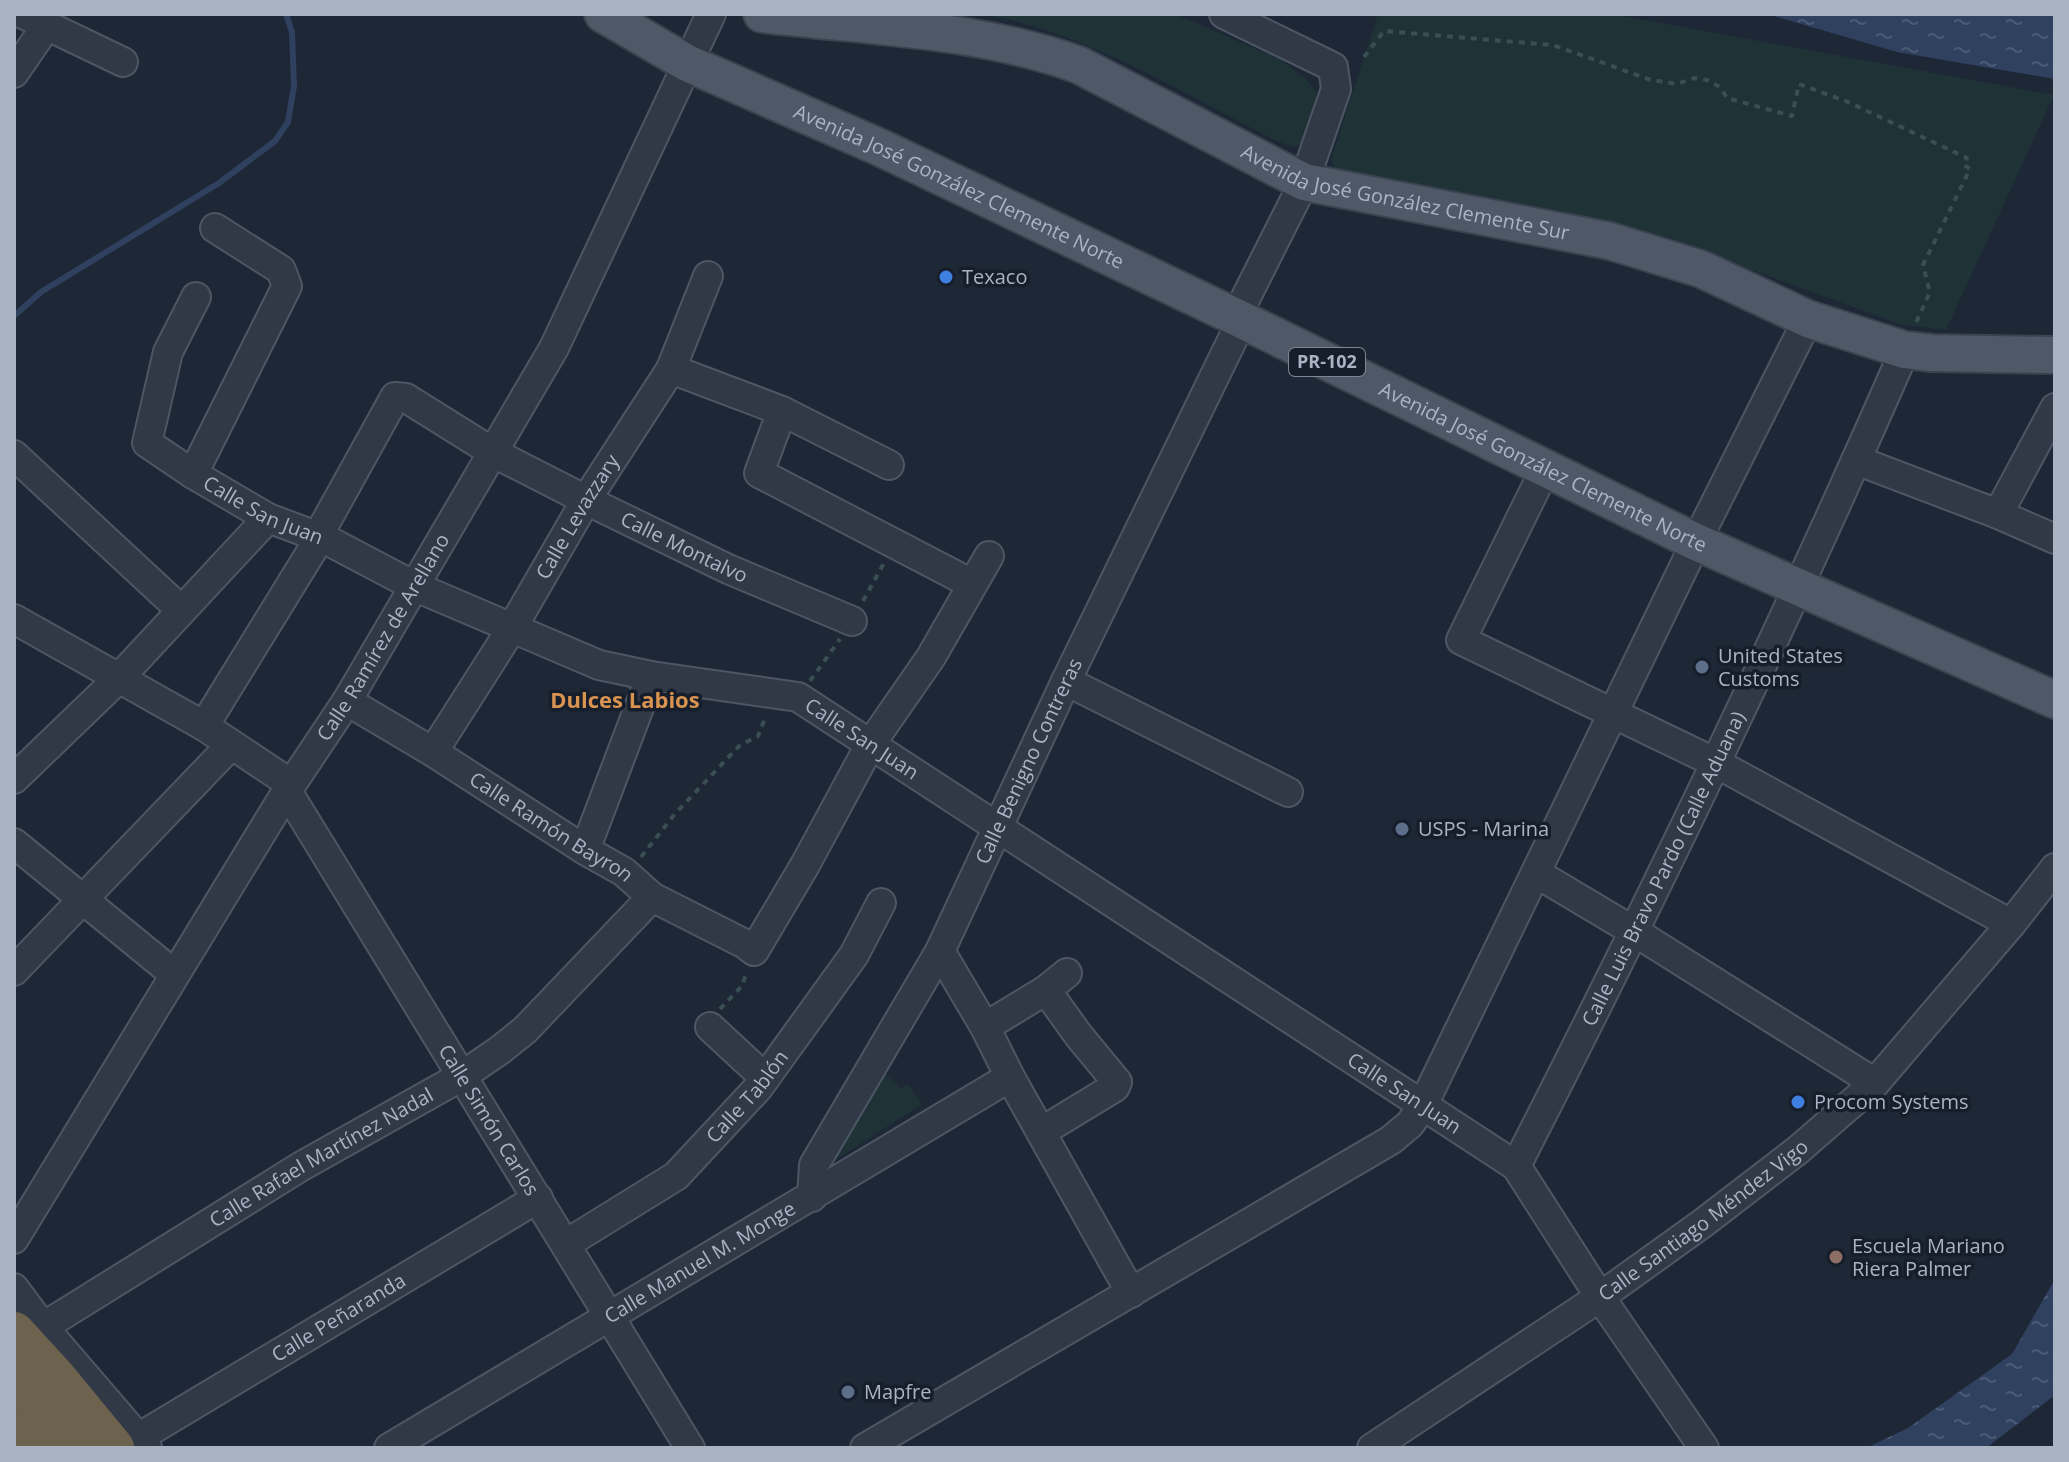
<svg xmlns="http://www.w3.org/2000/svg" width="2069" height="1462" viewBox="0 0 2069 1462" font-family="'Open Sans',sans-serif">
  <defs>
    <pattern id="water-ripples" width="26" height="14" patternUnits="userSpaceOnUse" patternTransform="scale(2)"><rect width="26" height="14" fill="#2f415f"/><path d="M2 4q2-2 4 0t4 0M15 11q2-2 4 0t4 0" fill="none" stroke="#4a5a74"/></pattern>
  </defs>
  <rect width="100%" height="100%" fill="#1e2736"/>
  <g fill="#1f3337">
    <path d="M977,14H1175L1280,59L1306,79L1316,91L1317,101L1307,135L1301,144L1295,147L1279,142C1187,96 1079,27 977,14Z"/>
    <path d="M1378,14H1612L2054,95L1946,330L1903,325L1655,235L1557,210L1336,170L1331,160Z"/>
    <path d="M883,1071L901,1089L907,1084L922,1104L837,1159L831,1152Z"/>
  </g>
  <g fill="url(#water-ripples)">
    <path d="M1767,14H2055V79L1897,52Z"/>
    <path d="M2055,1279V1395L1986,1448H1866L1908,1428L2012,1354Z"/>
  </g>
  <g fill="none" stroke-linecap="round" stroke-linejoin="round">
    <path stroke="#2f415f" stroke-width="6" d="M14,316L41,292L219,183L275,141L288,122L294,86L292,32L286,14"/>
    <defs>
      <g id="minor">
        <path d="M23,14L123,62"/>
        <path d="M1224,14L1333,67L1336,89L1304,182L1236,317"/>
        <path d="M14,73L47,25"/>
        <path id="s1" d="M196,297L168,352L147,443L193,474L268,518L327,540L416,587L599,665L651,676L798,697L1516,1166L1600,1297L1704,1448"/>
        <path d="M671,369L782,411L889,465"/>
        <path d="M782,411L759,473L972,584"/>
        <path d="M14,455L181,610"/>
        <path d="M1856,460L1998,514L2055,539"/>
        <path d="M1545,469L1461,640L1714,762L2011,924"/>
        <path d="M193,474L287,286L281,270L215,228"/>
        <path d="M1998,514L2055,408"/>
        <path d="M14,619L204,726L291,784"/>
        <path d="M1066,681L1288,792"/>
        <path id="s2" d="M347,701L433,752L585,850L624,872L652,897L745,944L754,951L805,865L870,745L931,657L989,556"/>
        <path id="s3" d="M204,726L316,544L318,536L395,397L406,398L494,453L586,500L728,569L852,621"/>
        <path id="s4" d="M433,752L512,628L586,500L671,369L708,276"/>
        <path d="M14,779L119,678L268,518"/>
        <path id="s5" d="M287,791L690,1448"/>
        <path d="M14,843L174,974"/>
        <path d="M585,850L651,676"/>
        <path d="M1536,873L1635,932L1875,1083"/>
        <path d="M940,951L985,1027L1010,1077L1131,1293"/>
        <path d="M14,971L231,745"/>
        <path d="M710,1027L765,1078"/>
        <path d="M985,1027L1046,990L1067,973"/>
        <path d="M1041,1132L1115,1087L1117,1082L1079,1036L1046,990"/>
        <path id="s6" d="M1516,1166C1653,898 1784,626 1905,350"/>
        <path id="s7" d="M812,1197L814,1165L940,951L1066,681L1242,320"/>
        <path id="s8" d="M14,1239L287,791L347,701L554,348L711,14"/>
        <path id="s9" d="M566,1244L676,1176L758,1088L854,955L881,903"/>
        <path d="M14,1288L43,1327L147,1448"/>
        <path id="s10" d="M43,1327L300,1167L462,1076L500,1050L525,1030L652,897"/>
        <path id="s11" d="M138,1438L538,1198"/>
        <path id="s12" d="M389,1448L1010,1077"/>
        <path d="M865,1448L1391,1140L1410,1124L1422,1107L1696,542L1808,319"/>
        <path id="s13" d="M1372,1448L1600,1297L1703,1223L1798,1150L1875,1083L2011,924L2055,868"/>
      </g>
      <g id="major">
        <path id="s14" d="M603,14L687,63L879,147L1236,317L1696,542L2055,700"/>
        <path id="s15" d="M762,14C869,27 977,28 1079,65L1304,182L1610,241L1701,269L1808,319L1905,350L1932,353L2055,355"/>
      </g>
      <g id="highway">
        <path d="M14,1333L57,1380L113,1448"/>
        <path d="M14,1375L74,1448"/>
        <path d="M14,1432L28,1448"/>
      </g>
    </defs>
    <use href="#minor" stroke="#4e5665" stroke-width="32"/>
    <use href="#major" stroke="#3a4250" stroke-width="40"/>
    <use href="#highway" stroke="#3c4351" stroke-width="46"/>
    <g stroke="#3a4f52" stroke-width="4" stroke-dasharray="6 6" stroke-linecap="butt">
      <path d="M1364,57L1384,31L1553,45L1651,80L1677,84L1695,78L1707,80L1720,87L1727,98L1792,116L1799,84L1848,102L1967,158L1964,165L1970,169L1923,265L1930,292L1915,325"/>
      <path d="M863,601L884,563"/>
      <path d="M810,681L840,639"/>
      <path d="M641,857L674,815L739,746L758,736L766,716"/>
      <path d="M720,1009L742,986L747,971"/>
    </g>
    <use href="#minor" stroke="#313947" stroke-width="28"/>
    <use href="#major" stroke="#4f5867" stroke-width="36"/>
    <use href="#highway" stroke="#6d624d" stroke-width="42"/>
  </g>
  <g fill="#3f7fe0" stroke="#171e2b" stroke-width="3">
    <circle cx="946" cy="277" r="8"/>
    <circle cx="1798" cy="1102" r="8"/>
  </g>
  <g fill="#5c6f8a" stroke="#171e2b" stroke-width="3">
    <circle cx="1702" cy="667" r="8"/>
    <circle cx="1402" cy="829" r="8"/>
    <circle cx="848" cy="1392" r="8"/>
  </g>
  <circle fill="#8d6e63" stroke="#171e2b" stroke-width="3" cx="1836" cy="1257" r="8"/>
  <g text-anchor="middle" stroke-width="7" stroke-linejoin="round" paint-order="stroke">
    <rect fill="#171e2b" stroke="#7e8696" stroke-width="2" x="1289" y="348" width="76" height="28" rx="6"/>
    <g font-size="18" font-weight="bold" fill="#aab3c4">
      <text x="1327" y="368">PR-102</text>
    </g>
    <g font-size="20" fill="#aab3c4" stroke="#171e2b">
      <text dy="7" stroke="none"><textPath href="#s14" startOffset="396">Avenida José González Clemente Norte</textPath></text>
      <text dy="7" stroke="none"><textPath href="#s15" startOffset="676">Avenida José González Clemente Sur</textPath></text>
      <text dy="7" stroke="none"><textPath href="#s14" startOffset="1044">Avenida José González Clemente Norte</textPath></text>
      <text dy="7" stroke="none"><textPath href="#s1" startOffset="290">Calle San Juan</textPath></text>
      <text dy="7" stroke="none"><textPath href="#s4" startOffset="276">Calle Levazzary</textPath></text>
      <text dy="7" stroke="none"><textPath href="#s3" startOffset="708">Calle Montalvo</textPath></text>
      <text dy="7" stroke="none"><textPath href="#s8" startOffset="706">Calle Ramírez de Arellano</textPath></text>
      <text dy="7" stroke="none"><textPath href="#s1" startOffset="938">Calle San Juan</textPath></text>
      <text dy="7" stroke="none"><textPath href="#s7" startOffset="490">Calle Benigno Contreras</textPath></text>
      <text dy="7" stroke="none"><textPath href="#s2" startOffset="240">Calle Ramón Bayron</textPath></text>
      <text dy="7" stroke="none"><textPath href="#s6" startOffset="332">Calle Luis Bravo Pardo (Calle Aduana)</textPath></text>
      <text dy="7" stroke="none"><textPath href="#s1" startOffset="1586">Calle San Juan</textPath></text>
      <text dy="7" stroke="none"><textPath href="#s9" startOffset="236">Calle Tablón</textPath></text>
      <text dy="7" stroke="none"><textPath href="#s5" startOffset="386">Calle Simón Carlos</textPath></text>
      <text dy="7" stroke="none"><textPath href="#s10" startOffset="326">Calle Rafael Martínez Nadal</textPath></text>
      <text dy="7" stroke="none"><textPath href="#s13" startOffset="402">Calle Santiago Méndez Vigo</textPath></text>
      <text dy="7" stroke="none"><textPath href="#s12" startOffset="362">Calle Manuel M. Monge</textPath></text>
      <text dy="7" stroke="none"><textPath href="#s11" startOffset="234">Calle Peñaranda</textPath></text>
    </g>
    <g font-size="20" fill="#aab3c4" stroke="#171e2b" text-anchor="start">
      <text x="962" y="284">Texaco</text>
      <text x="1718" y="663">United States<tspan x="1718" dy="23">Customs</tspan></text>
      <text x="1418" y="836">USPS - Marina</text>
      <text x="1814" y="1109">Procom Systems</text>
      <text x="1852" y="1253">Escuela Mariano<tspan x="1852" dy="23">Riera Palmer</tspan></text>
      <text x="864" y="1399">Mapfre</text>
    </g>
    <g font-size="22" font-weight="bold" fill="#d89351" stroke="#171e2b">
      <text x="625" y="708">Dulces Labios</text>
    </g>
  </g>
  <rect width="2069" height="1462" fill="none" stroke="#aab3c4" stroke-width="32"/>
</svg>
